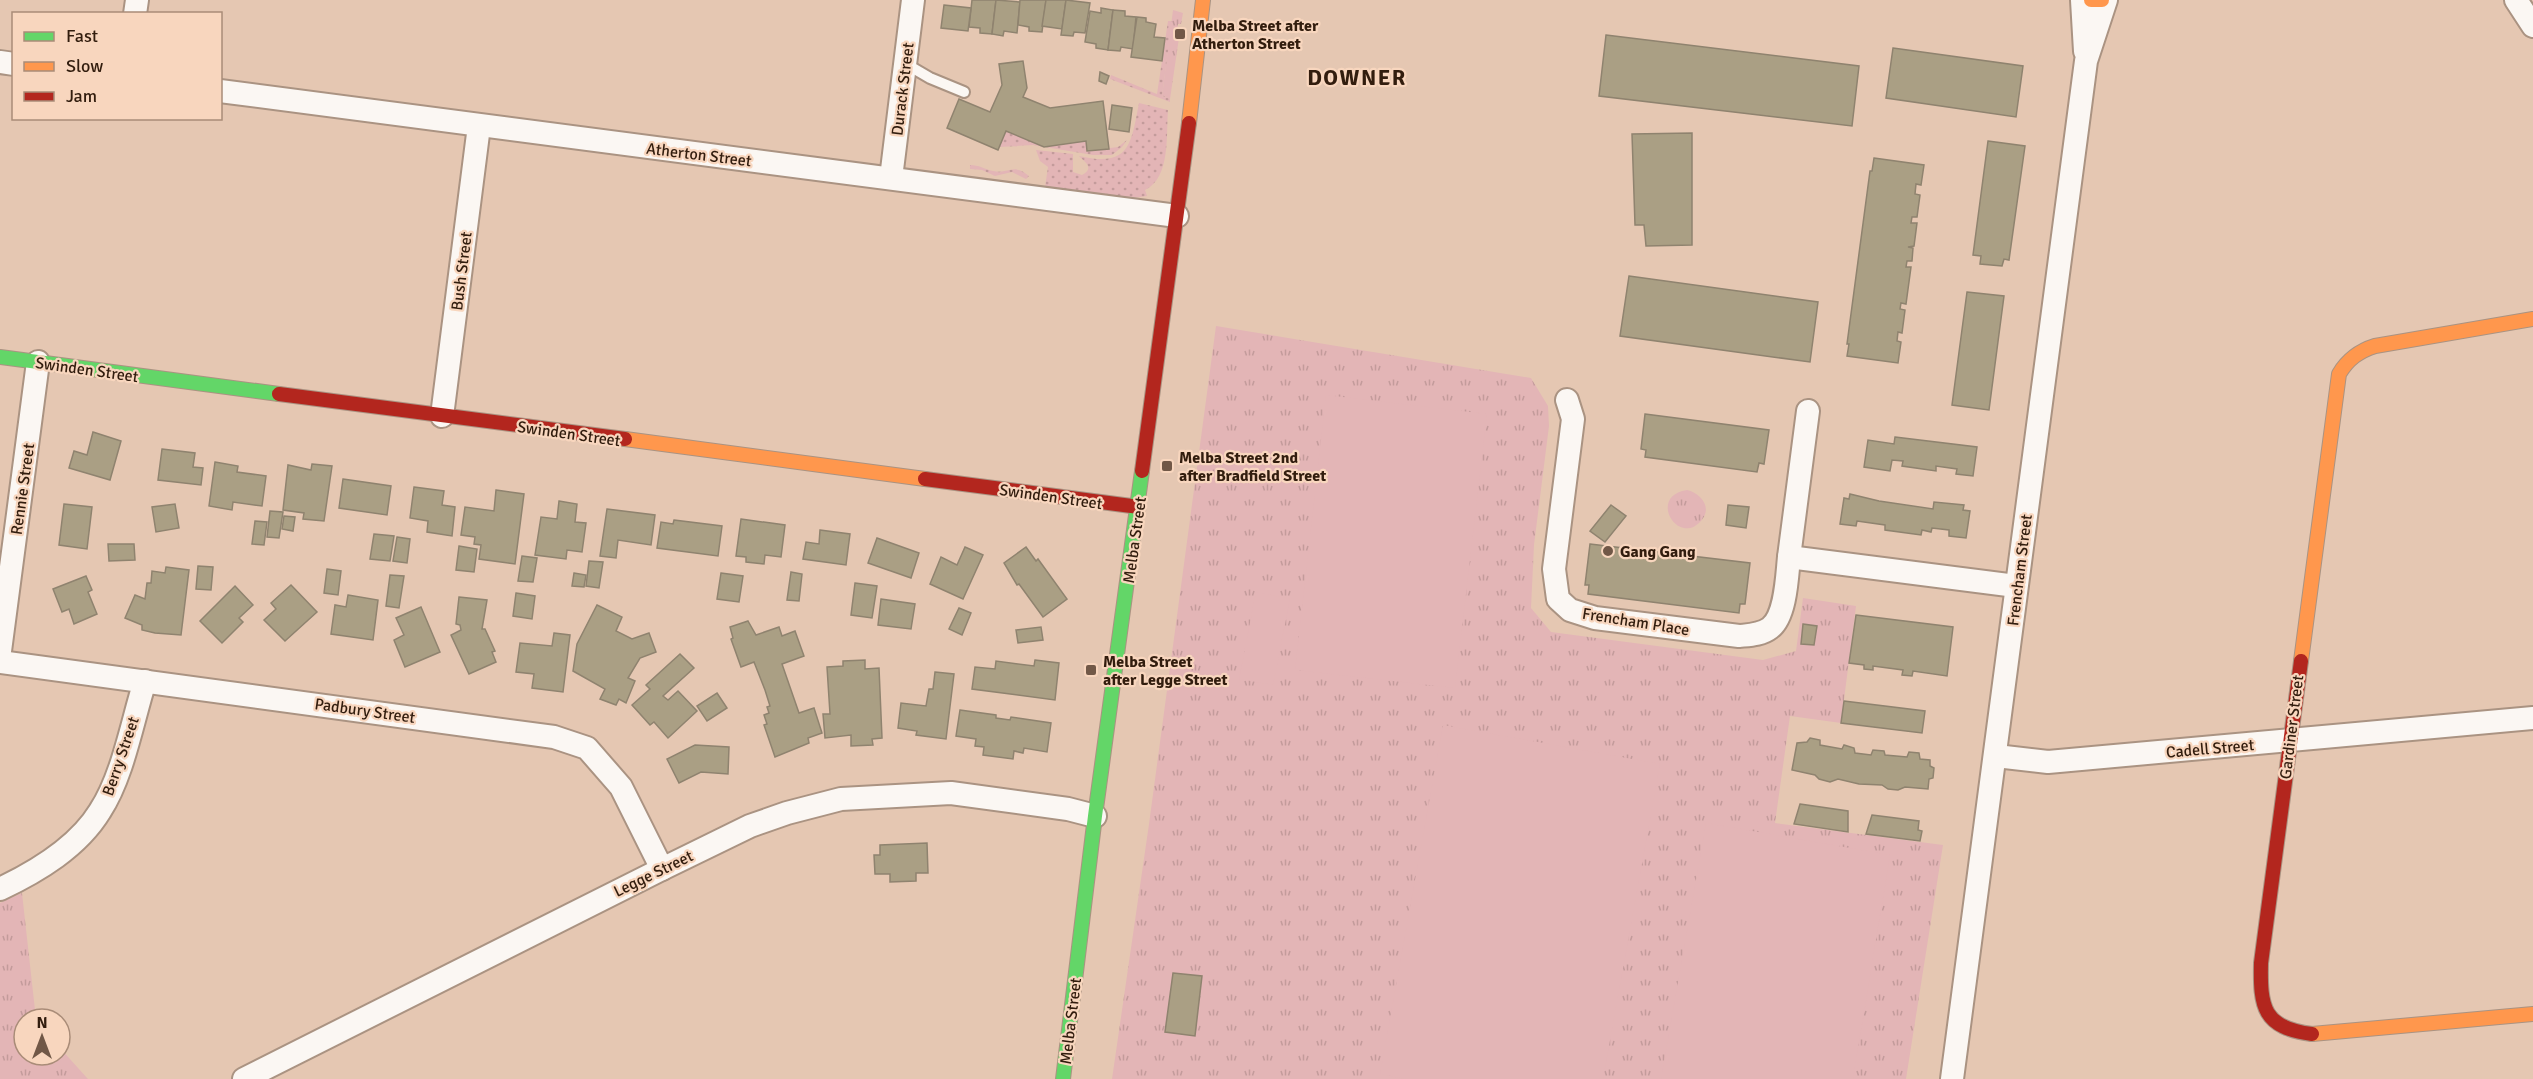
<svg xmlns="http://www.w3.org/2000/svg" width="2533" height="1079" viewBox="0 0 2533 1079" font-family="Signika,sans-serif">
  <defs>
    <pattern id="grass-tufts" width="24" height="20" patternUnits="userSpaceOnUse" patternTransform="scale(1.5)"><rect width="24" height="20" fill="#e3b5b6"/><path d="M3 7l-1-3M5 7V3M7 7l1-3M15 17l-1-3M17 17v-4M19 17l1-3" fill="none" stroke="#c39b9b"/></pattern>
    <pattern id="garden-dots" width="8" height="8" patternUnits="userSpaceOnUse" patternTransform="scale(1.5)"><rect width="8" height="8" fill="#e3b5b6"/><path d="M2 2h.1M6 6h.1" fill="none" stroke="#c39b9b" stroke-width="1.8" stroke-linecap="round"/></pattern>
  </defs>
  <rect width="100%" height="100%" fill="#e5c7b2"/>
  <g fill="url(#grass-tufts)">
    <path d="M1173,10L1183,13L1181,24H1178L1177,31H1180L1170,99L1162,96Z"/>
    <path d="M1216,326L1531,378L1548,406L1549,426L1534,545L1531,608L1551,632L1763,660L1796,651L1803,598L1856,606L1841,723L1790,716L1775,823L1943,845L1906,1079H1112L1149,824Z"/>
    <path d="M1687,490C1701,493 1713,508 1701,521C1678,547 1647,496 1687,490Z"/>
    <path d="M22,893L36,1019H24V1055H60V1048L88,1079H0V903Z"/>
  </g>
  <g fill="url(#garden-dots)">
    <path d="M1168,21H1172L1162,96L1170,99V102L1110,79L1111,75L1157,94Z"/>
    <path d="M1139,103L1168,110C1166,134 1171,178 1145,190L1147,196L1133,198L1045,187L1048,167L1040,161L1036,150L1073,154V172L1082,175C1095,168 1085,162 1079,156C1130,168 1131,144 1139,103Z"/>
    <path d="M1006,131L1044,147L1086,141L1087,151L1118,147L1127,140L1122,147L1112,155H1093L1033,145L999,147Z"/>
    <path d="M970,165C979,165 984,169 993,171C1008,175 1013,162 1029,176L1026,179L1012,172L995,176L982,170L970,169Z"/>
  </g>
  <g fill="#e3b5b6">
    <path d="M1326,395L1487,414L1455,688L1295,670Z"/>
    <path d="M1256,592L1290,599L1273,685L1239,679Z"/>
    <path d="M1443,725L1660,764L1603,1079H1406L1380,1074Z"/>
    <path d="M1706,823L1890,855L1853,1079H1661Z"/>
  </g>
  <g fill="#aa9f84" stroke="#8f836f" stroke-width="1.5">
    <path d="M972,0H996L992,34L980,33V28L969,27Z"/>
    <path d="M996,0L1020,2L1017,33L1004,31L1003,36L992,34Z"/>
    <path d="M1020,0H1046L1042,32L1029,31V27L1018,25Z"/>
    <path d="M1046,0H1066L1062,29L1042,26Z"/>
    <path d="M1066,0L1090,3L1085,33L1074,32L1073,36L1061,35Z"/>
    <path d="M944,5L971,8L968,31L941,28Z"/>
    <path d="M1101,8L1113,10L1108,50L1096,48V44L1085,42L1090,11L1101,13Z"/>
    <path d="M1113,10L1125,11V16L1136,17L1133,49L1121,47L1120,51L1108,50Z"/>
    <path d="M1137,17L1146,18V22L1156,24L1154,37L1165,38L1162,61L1131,57Z"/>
    <path d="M1606,35L1859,66L1852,126L1599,96Z"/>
    <path d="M1893,48L2023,66L2016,117L1886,98Z"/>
    <path d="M1023,61L1027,88L1023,97L1050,108L1103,101L1109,149L1087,151L1086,141L1044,147L1006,131L998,150L947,128L959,99L990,112L1002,85L999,64Z"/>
    <path d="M1100,72L1109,76L1106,84L1099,81Z"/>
    <path d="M1112,105L1132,108L1129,132L1109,129Z"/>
    <path d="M1692,133V245L1646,246L1644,225H1635L1632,134Z"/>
    <path d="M1988,141L2025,146L2009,260L2004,259L2002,266L1980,264L1981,256L1973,255Z"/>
    <path d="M1874,158L1924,165L1921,185L1916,184L1915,194L1920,195L1917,217H1912L1911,223H1917L1914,246L1908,247L1913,248L1912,261H1907L1906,267H1911L1906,304L1901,303L1900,309L1905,310L1902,333L1898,332L1897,341L1901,342L1898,363L1847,356L1849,344H1847L1870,171H1872Z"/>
    <path d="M1629,276L1818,302L1810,362L1620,336Z"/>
    <path d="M1967,292L2004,296L1989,410L1952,405Z"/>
    <path d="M1645,414L1769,430L1764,464L1759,463L1757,472L1645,457L1646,450L1641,449Z"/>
    <path d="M93,432L121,441L110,480L69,468L74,451L87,455Z"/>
    <path d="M1895,437L1977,447L1973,476L1956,474L1957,469L1936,466V471L1902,466L1903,461L1892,460L1890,471L1864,467L1868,440L1894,444Z"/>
    <path d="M162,449L195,453L193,467L203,468L201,485L158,480Z"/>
    <path d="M215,462L238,466L237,472L266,476L262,506L233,502L232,510L209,506Z"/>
    <path d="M312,464L332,466L324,521L303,519L304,513L283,510L288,465L311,470Z"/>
    <path d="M343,479L391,486L387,515L339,508Z"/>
    <path d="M414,487L444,491L442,505L455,507L452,536L427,532L428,521L410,518Z"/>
    <path d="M496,490L524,494L515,564L479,559L481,545L474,544L475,537L461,535L465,507L494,511Z"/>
    <path d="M1850,494L1879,501L1933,509L1934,502L1964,505L1963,510L1970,511L1966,538L1949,536V530L1932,528L1931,532L1922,530L1921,535L1885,530V525L1857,521L1856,526L1840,524L1844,498L1849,499Z"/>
    <path d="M559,501L577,504L575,522L586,523L582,552L567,550L566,559L535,555L541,517L557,519Z"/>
    <path d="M64,504L92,507L87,549L59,545Z"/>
    <path d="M175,504L179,528L156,532L152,507Z"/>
    <path d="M1611,505L1626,516L1605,542L1590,531Z"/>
    <path d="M1728,505L1749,507L1746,528L1726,525Z"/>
    <path d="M607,509L655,515L651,545L618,540L616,558L600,556Z"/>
    <path d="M270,511L283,512L279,538L267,537Z"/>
    <path d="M284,516L295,517L293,531L282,529Z"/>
    <path d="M741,519L785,525L781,557L765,555L764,564L746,562V557L736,556Z"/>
    <path d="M674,520L722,526L718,556L657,548L661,522L673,524Z"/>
    <path d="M255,521L267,522L264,545L252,544Z"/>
    <path d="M820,530L850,534L846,565L803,559L806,542L819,544Z"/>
    <path d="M374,534L394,536L390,561L370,559Z"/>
    <path d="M397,537L410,539L407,563L393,561Z"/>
    <path d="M877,538L919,553L911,578L868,563Z"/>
    <path d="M108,544H134L135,560L109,561Z"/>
    <path d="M1590,544L1750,563L1745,604H1740L1739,613L1588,594L1589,585H1585Z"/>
    <path d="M459,546L477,549L474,572L456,570Z"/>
    <path d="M965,547L983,555L963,599L930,584L941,557L957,565Z"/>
    <path d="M1026,547L1036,561L1038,559L1067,599L1043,617L1019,584L1017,585L1004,563Z"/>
    <path d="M522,556L537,558L533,582L518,581Z"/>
    <path d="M589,561L603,562L599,588L586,586Z"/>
    <path d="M198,566L213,567L211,590L196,589Z"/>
    <path d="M166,567L189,570L181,635L155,633L142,630V625L125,618L135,595L145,599L147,583H151L152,571L165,573Z"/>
    <path d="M327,569L341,571L338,595L324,593Z"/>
    <path d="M791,572L802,574L799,601L787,600Z"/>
    <path d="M574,573L586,575L584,587L572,586Z"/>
    <path d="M721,573L743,576L739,602L717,599Z"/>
    <path d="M390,575L404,576L399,608L386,606Z"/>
    <path d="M86,576L92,590L88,592L97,614L74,624L69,609L62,612L53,589Z"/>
    <path d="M855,583L877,586L872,618L851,615Z"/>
    <path d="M291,585L317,612L285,641L264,620L276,609L271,603Z"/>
    <path d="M235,586L253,605L239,618L243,622L222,643L200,621Z"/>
    <path d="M516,593L535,596L532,619L513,616Z"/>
    <path d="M348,595L378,600L373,640L331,634L335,605L346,607Z"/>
    <path d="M459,597L487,600L482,629H485L495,651L492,652L496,662L469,674L451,635L461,630L460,625L456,624Z"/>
    <path d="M881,599L915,604L911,629L878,625Z"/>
    <path d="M597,605L622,617L616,631L632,639L649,633L656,652L640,658L628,678L635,681L626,703L619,699L616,705L600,699L605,689L573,671L577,644Z"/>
    <path d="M421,607L440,652L405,667L394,640L404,635L396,618Z"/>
    <path d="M959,608L971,613L962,635L949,629Z"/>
    <path d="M1856,615L1953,627L1947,676L1913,671L1912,676L1902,675L1903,670L1873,666V670L1864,669V665L1849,663Z"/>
    <path d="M748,621L756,635L779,627L782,636L795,631L804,656L782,664L799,713L814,708L822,733L808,738L809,743L775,757L764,725L767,724L764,715L769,713L767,707L770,706L765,690L754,662L741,667L731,639L733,638L730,627Z"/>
    <path d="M1803,624L1817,626L1814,645L1801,644Z"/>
    <path d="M1041,627L1043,640L1018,643L1016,630Z"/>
    <path d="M554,633L570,635L563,692L532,688L534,674L516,672L520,643L552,646Z"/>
    <path d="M680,654L694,668L663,696L668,700L678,691L697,711L668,738L654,722L650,725L632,705L650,689L646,685Z"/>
    <path d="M865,660V669L879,668L882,738L872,739L873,745L851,746V735L825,738L823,714H830L827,667L843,666V661Z"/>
    <path d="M1035,660L1059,663L1055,700L972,689L975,667L995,669L996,661L1034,666Z"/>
    <path d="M935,672L954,674L946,739L916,735L917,731L898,728L901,703L926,706L929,689H933Z"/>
    <path d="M717,693L727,708L707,721L697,706Z"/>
    <path d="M1844,701L1925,711L1922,733L1841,723Z"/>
    <path d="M960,710L996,715V718L1010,720L1011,717L1051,723L1047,752L1024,748L1023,753L1014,751L1013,759L983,755L984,747L975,746L976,739L956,736Z"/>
    <path d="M1810,738L1820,740V745L1842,749L1844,745L1854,748L1855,753L1871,755L1873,750L1884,751L1885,755L1907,757L1909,752L1919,753L1920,759L1930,760V766L1934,768L1933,778L1929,779L1928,789L1905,787L1898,790L1888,789L1882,785L1859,784L1838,779L1830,782L1819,779L1815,775L1792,770L1797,743L1807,742Z"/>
    <path d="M695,745L729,747L728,774L701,772L679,783L667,759Z"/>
    <path d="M1800,804L1848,811V832L1794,824Z"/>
    <path d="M1872,815L1919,821L1918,830L1922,831L1920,841L1866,834Z"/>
    <path d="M927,843L928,873H916V881L890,882V874H875L874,855H880V845Z"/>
    <path d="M1173,973L1202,976L1195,1036L1165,1032Z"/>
  </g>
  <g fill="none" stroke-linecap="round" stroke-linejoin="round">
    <defs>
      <path id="lane" d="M906,64L930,78L964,92"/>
      <g id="street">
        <path d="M2082,0L2085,51"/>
        <path d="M2516,0L2533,26"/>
        <path d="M135,14L137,0"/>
        <path d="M0,62L14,64"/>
        <path d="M220,91L1177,216"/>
        <path d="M891,178L913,0"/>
        <path d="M1567,400L1573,419L1554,569L1558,599L1570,610L1595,618L1739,636C1749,635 1761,635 1770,628C1786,616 1787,576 1789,557L2016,586"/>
        <path d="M442,416L479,126"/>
        <path d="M1789,557L1808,411"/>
        <path d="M0,651L38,362"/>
        <path d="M0,662L554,737L587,748L621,787L662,869"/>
        <path d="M1996,756L2048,762L2533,718"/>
        <path d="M0,889C38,871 78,847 100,811C123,776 132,722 145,681"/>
        <path d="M244,1079L662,869L750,826L787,813L841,799L951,793L1068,809L1095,816"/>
        <path d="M1952,1079L2086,61L2106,0"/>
      </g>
      <g id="fast">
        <path d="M0,357L279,394"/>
        <path d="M1063,1079L1095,816L1142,471"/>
      </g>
      <g id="slow">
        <path d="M2091,0H2102"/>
        <path d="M1189,123L1203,0"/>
        <path d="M625,439L925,479"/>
        <path d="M2301,661L2339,374C2348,359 2359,351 2375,346L2533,319"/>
        <path d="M2312,1034L2533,1014"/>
      </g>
      <g id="jam">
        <path d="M279,394L625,439"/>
        <path d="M1142,471L1189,123"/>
        <path d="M925,479L1139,507"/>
        <path d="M2301,661L2261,963C2260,1007 2263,1028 2312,1034"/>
      </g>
    </defs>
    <use href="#lane" stroke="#aa9382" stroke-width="14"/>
    <use href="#street" stroke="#aa9382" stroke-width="26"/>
    <use href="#fast" stroke="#aa9382" stroke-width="16"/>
    <use href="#slow" stroke="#aa9382" stroke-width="16"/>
    <use href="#jam" stroke="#aa9382" stroke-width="16"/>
    <use href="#lane" stroke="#fbf7f3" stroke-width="10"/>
    <use href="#street" stroke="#fbf7f3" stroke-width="22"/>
    <use href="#fast" stroke="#63d668" stroke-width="14"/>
    <use href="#slow" stroke="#ff974d" stroke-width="14"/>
    <use href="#jam" stroke="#b3261e" stroke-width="14"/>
  </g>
  <g fill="#715847" stroke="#f8d6be" stroke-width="2">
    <rect x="1174" y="28" width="12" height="12" rx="3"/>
    <rect x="1161" y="460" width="12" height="12" rx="3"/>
    <circle cx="1608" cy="551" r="6"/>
    <rect x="1085" y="664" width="12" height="12" rx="3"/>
  </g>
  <g text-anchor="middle" stroke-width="4.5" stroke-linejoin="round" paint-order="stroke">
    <g font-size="16" font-weight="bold" fill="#321d0e" stroke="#f8d6be" text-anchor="start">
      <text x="1192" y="31">Melba Street after<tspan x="1192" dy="18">Atherton Street</tspan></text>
      <text x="1179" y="463">Melba Street 2nd<tspan x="1179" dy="18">after Bradfield Street</tspan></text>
      <text x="1620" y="557">Gang Gang</text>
      <text x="1103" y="667">Melba Street<tspan x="1103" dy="18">after Legge Street</tspan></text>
    </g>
    <g font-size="16" fill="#321d0e" stroke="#f8d6be">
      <text transform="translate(902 89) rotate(-83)" y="6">Durack Street</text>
      <text transform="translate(699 154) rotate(7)" y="6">Atherton Street</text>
      <text transform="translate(461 271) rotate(-83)" y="6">Bush Street</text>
      <text transform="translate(87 369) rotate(8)" y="6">Swinden Street</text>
      <text transform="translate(569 433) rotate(8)" y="6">Swinden Street</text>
      <text transform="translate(22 489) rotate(-82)" y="6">Rennie Street</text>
      <text transform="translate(1051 496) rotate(8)" y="6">Swinden Street</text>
      <text transform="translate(1134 540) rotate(-82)" y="6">Melba Street</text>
      <text transform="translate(2019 570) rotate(-83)" y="6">Frencham Street</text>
      <text transform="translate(1636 621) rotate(9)" y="6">Frencham Place</text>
      <text transform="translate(365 710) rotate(8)" y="6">Padbury Street</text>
      <text transform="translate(2291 727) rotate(-83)" y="6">Gardiner Street</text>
      <text transform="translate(2210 748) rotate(-5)" y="6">Cadell Street</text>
      <text transform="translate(120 756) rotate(-71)" y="6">Berry Street</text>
      <text transform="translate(653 873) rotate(-26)" y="6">Legge Street</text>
      <text transform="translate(1070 1021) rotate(-83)" y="6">Melba Street</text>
    </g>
    <g font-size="22" font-weight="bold" letter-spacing="1.5" fill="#321d0e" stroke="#f8d6be">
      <text x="1357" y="85">DOWNER</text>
    </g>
  </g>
  <rect x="12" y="12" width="210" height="108" fill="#f8d6be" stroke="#a98c78" stroke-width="1.5"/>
  <rect x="24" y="32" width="30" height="9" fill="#63d668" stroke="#a98c78" stroke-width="1.5"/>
  <text x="66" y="42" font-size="18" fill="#321d0e">Fast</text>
  <rect x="24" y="62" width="30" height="9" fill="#ff974d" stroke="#a98c78" stroke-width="1.5"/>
  <text x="66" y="72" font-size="18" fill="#321d0e">Slow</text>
  <rect x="24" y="92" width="30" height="9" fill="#b3261e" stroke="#a98c78" stroke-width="1.5"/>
  <text x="66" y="102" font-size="18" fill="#321d0e">Jam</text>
  <g transform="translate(42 1037)"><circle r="28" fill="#f8d6be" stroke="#a98c78" stroke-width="1.5"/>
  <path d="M0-4.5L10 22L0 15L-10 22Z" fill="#715847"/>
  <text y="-9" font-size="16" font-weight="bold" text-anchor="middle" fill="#321d0e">N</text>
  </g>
</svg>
